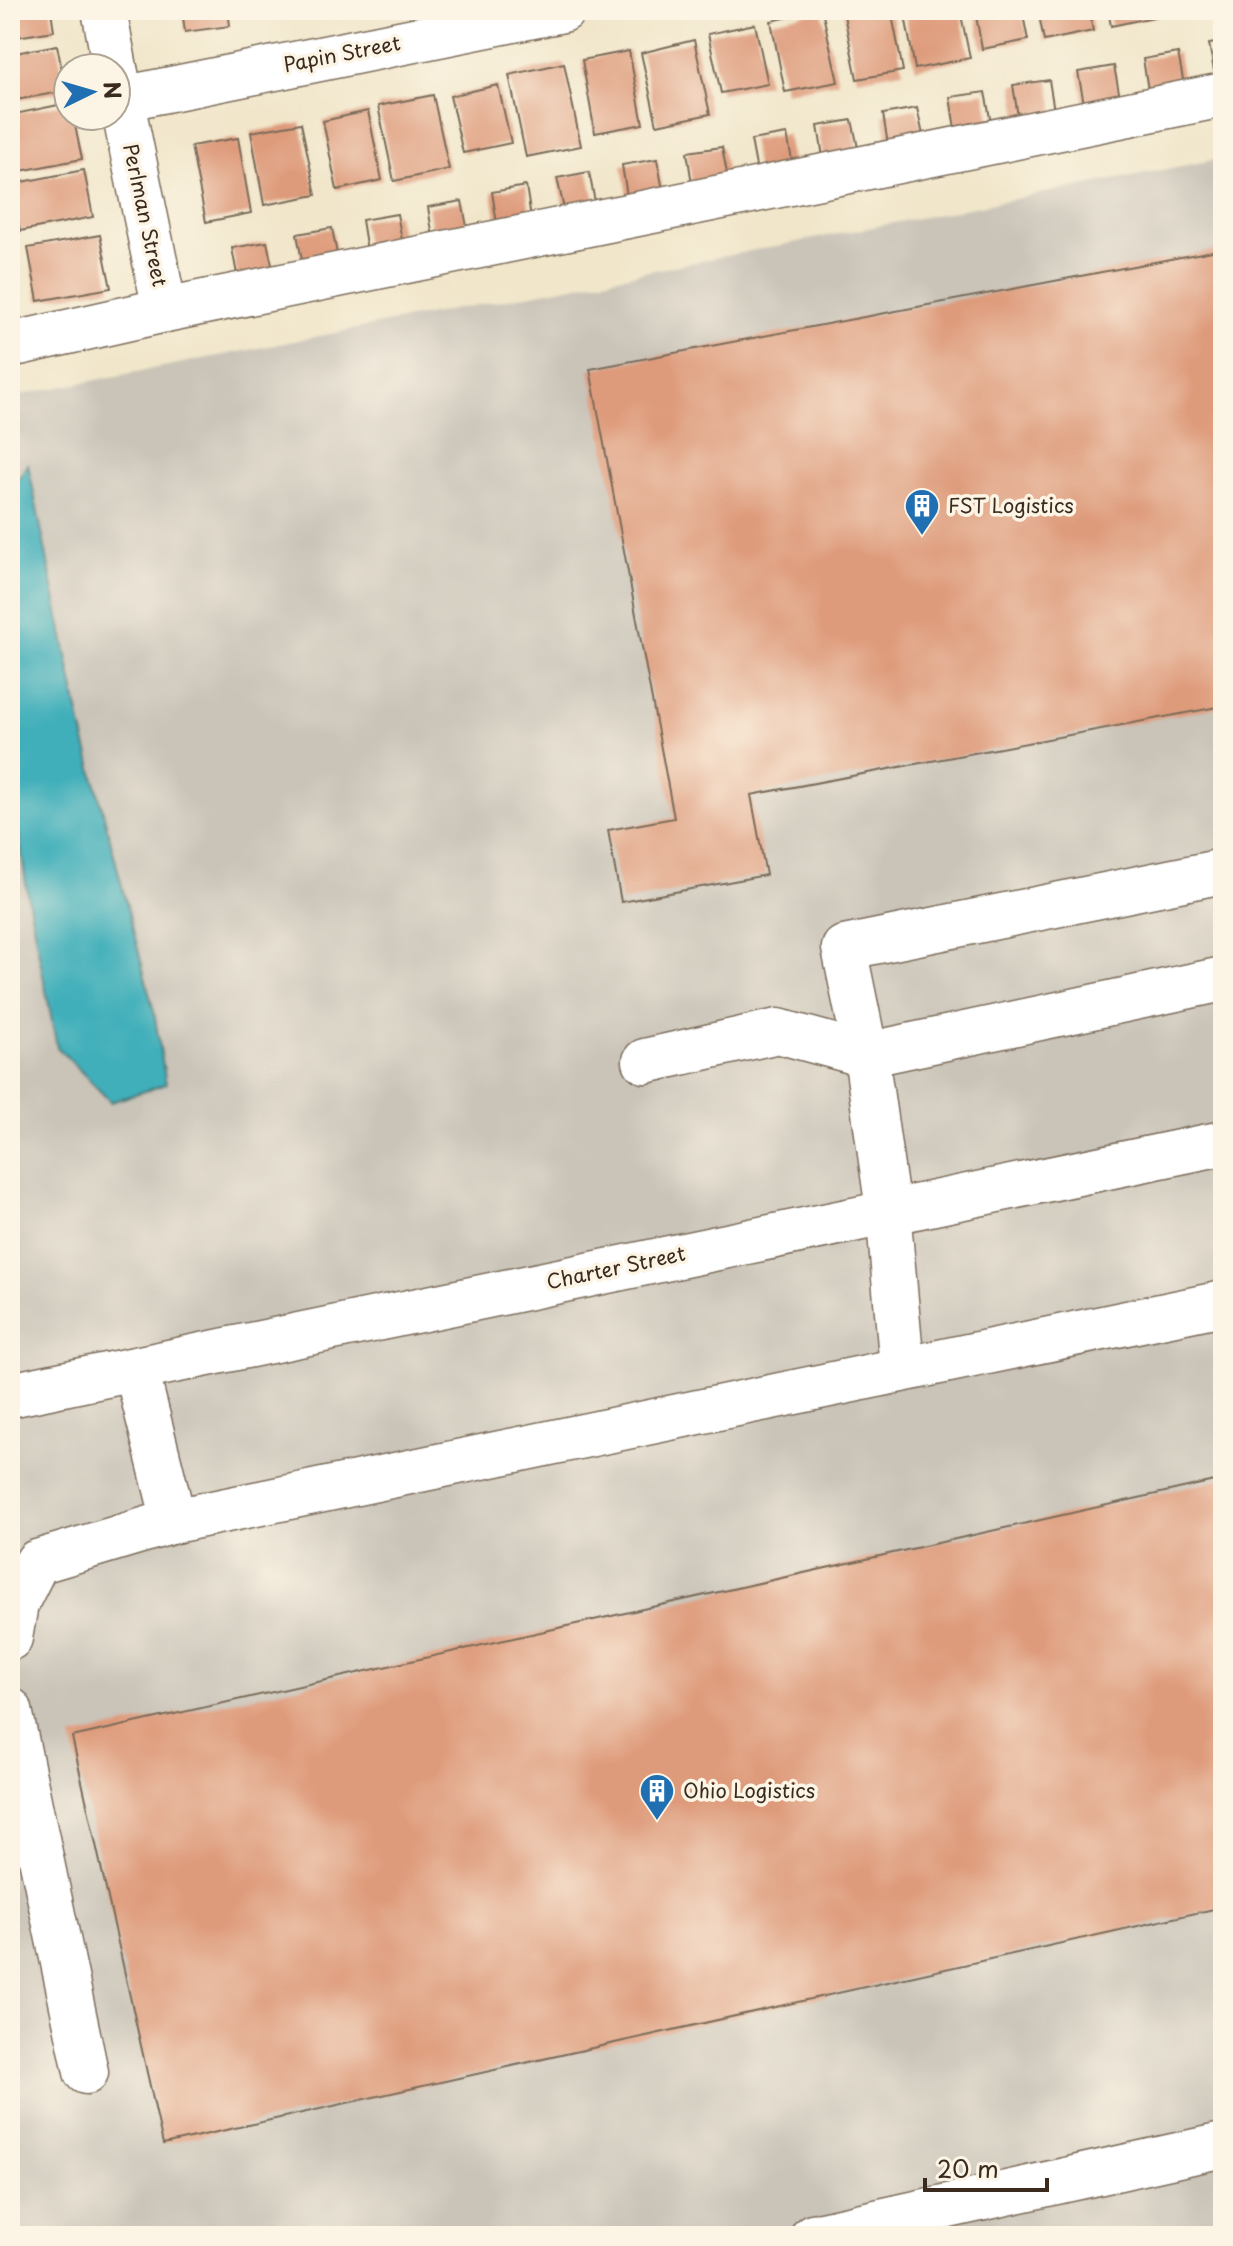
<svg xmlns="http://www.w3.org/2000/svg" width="1233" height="2246" viewBox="0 0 1233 2246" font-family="'Playpen Sans',sans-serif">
  <rect width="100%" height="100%" fill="#fcf5e5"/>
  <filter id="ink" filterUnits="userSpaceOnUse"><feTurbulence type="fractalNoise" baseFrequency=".0125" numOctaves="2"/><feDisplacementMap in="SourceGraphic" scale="16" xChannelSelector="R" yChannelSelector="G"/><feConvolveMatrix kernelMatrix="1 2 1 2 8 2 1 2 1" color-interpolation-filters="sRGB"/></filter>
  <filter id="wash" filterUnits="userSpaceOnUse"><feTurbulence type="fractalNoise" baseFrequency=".006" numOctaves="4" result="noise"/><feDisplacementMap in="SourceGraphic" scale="32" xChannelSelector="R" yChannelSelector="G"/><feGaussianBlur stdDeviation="1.8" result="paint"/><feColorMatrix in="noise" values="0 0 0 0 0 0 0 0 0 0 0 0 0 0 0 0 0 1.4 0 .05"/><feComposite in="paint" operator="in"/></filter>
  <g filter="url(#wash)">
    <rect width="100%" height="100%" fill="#f1e6ca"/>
    <path fill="#c9c3b8" d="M1223,158V2236H10V397Z"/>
    <path fill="#3fafba" stroke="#3d6c6c" stroke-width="2" d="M28,464L81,725L154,1012L166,1084L111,1102L57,1047L28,898L10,769V490Z"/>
    <g id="blocks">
      <g fill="#de9b7c">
        <path d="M10,10H51L54,31L10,38Z"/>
        <path d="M182,10H228L230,26L185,32Z"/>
        <path d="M239,10H277V12L241,18Z"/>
        <path d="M822,10L838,82L785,92L771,21Z"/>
        <path d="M843,10H891L903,71L857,79Z"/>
        <path d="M904,10H960L970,58L915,69Z"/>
        <path d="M975,10H1022L1028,40L982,49Z"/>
        <path d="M1038,10H1089L1093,31L1044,41Z"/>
        <path d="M1108,10H1162L1163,15L1111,26Z"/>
        <path d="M755,24L768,84L721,93L708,34Z"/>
        <path d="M694,40L710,114L657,125L641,53Z"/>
        <path d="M1223,42V80L1216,81L1209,44Z"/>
        <path d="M57,45L66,91L10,101V54Z"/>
        <path d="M629,51L643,124L595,133L582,60Z"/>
        <path d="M1178,53L1185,90L1149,96L1143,59Z"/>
        <path d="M564,63L581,146L526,157L509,75Z"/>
        <path d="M1114,66L1121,103L1085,109L1078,72Z"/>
        <path d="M1049,80L1055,117L1019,123L1013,85Z"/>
        <path d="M498,85L511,143L463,153L450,96Z"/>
        <path d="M985,92L992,128L956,135L950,97Z"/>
        <path d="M433,95L449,169L394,181L378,106Z"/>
        <path d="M68,103V116H73L82,159L10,173V115Z"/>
        <path d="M917,108L925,144L889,151L883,114Z"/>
        <path d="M368,111L382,180L337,190L323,121Z"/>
        <path d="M852,120L860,157L824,163L818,126Z"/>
        <path d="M301,123L316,195L264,205L251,132Z"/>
        <path d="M787,134L794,171L758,177L751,140Z"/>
        <path d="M238,138L251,213L206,222L191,146Z"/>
        <path d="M722,147L729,184L693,190L687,152Z"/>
        <path d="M657,159L664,195L628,202L622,165Z"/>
        <path d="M84,170L93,217L20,231L12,184Z"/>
        <path d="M589,172L596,207L565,213L557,178Z"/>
        <path d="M526,186L532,224L498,230L492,192Z"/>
        <path d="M462,201L469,237L434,244L428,207Z"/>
        <path d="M397,214L404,250L368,257L362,220Z"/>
        <path d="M332,228L339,265L304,271L297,234Z"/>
        <path d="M100,235L111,288L38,301L28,248Z"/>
        <path d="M267,242L275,279L239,285L232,248Z"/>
        <path d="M1223,249V706L751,795L766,875L621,902L608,830L674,818L590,369Z"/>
        <path d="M1223,1479V1907L163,2144L72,1737Z"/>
      </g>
    </g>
  </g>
  <g filter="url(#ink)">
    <use href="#blocks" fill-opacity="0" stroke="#7b6c5a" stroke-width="2"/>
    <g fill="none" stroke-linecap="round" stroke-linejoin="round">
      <defs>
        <g id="minor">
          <path d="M104,10L115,68"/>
          <path d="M116,73L165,310"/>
          <path d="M121,99L563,10"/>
          <path d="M10,345L165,310L1223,95"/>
          <path d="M645,1061L778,1031L866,1055L1223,979"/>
          <path d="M902,1368L888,1210L866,1055L844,948L1223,871"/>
          <path d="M136,1369L174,1521L1223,1303"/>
          <path d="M10,1395L1223,1143"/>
          <path d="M10,1638L16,1604L37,1562L174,1521"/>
          <path d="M10,1710L86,2072"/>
          <path d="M813,2236L1223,2145"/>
        </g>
      </defs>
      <use href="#minor" stroke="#7b6c5a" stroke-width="47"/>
      <use href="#minor" stroke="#fff" stroke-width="44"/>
    </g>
  </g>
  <defs>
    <symbol id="building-pin" viewBox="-11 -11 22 30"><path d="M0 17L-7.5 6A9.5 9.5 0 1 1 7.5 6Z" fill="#1f6fb2" stroke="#fcf5e5"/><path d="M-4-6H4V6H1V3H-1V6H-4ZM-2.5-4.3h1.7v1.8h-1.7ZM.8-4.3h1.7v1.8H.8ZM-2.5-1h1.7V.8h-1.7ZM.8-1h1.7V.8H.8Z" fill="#fff"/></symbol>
  </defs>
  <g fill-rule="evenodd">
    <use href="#building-pin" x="902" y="486" width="40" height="54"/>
    <use href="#building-pin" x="637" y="1771" width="40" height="54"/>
  </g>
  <g text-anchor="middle" stroke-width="7" stroke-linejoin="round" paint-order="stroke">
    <g font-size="20" fill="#3b2a1e" stroke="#fcf5e5">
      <text transform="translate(342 54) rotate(-11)" y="7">Papin Street</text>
      <text transform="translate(145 215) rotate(78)" y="7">Perlman Street</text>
      <text transform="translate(616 1268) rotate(-12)" y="7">Charter Street</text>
    </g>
    <g font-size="20" fill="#3b2a1e" stroke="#fcf5e5" text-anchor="start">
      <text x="948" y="513">FST Logistics</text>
      <text x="683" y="1798">Ohio Logistics</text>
    </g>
  </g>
  <rect width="1233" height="2246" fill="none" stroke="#fcf5e5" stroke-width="40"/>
  <g transform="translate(92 92) rotate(85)"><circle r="38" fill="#fcf5e5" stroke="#afa495" stroke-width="2"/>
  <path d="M0-6L14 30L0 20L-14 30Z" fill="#1f6fb2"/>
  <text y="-12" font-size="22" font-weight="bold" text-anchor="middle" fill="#3b2a1e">N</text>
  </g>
  <path d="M925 2178v12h122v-12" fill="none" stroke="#3b2a1e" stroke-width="4"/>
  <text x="937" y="2178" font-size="24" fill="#3b2a1e" stroke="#fcf5e5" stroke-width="6" paint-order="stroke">20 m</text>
</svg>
